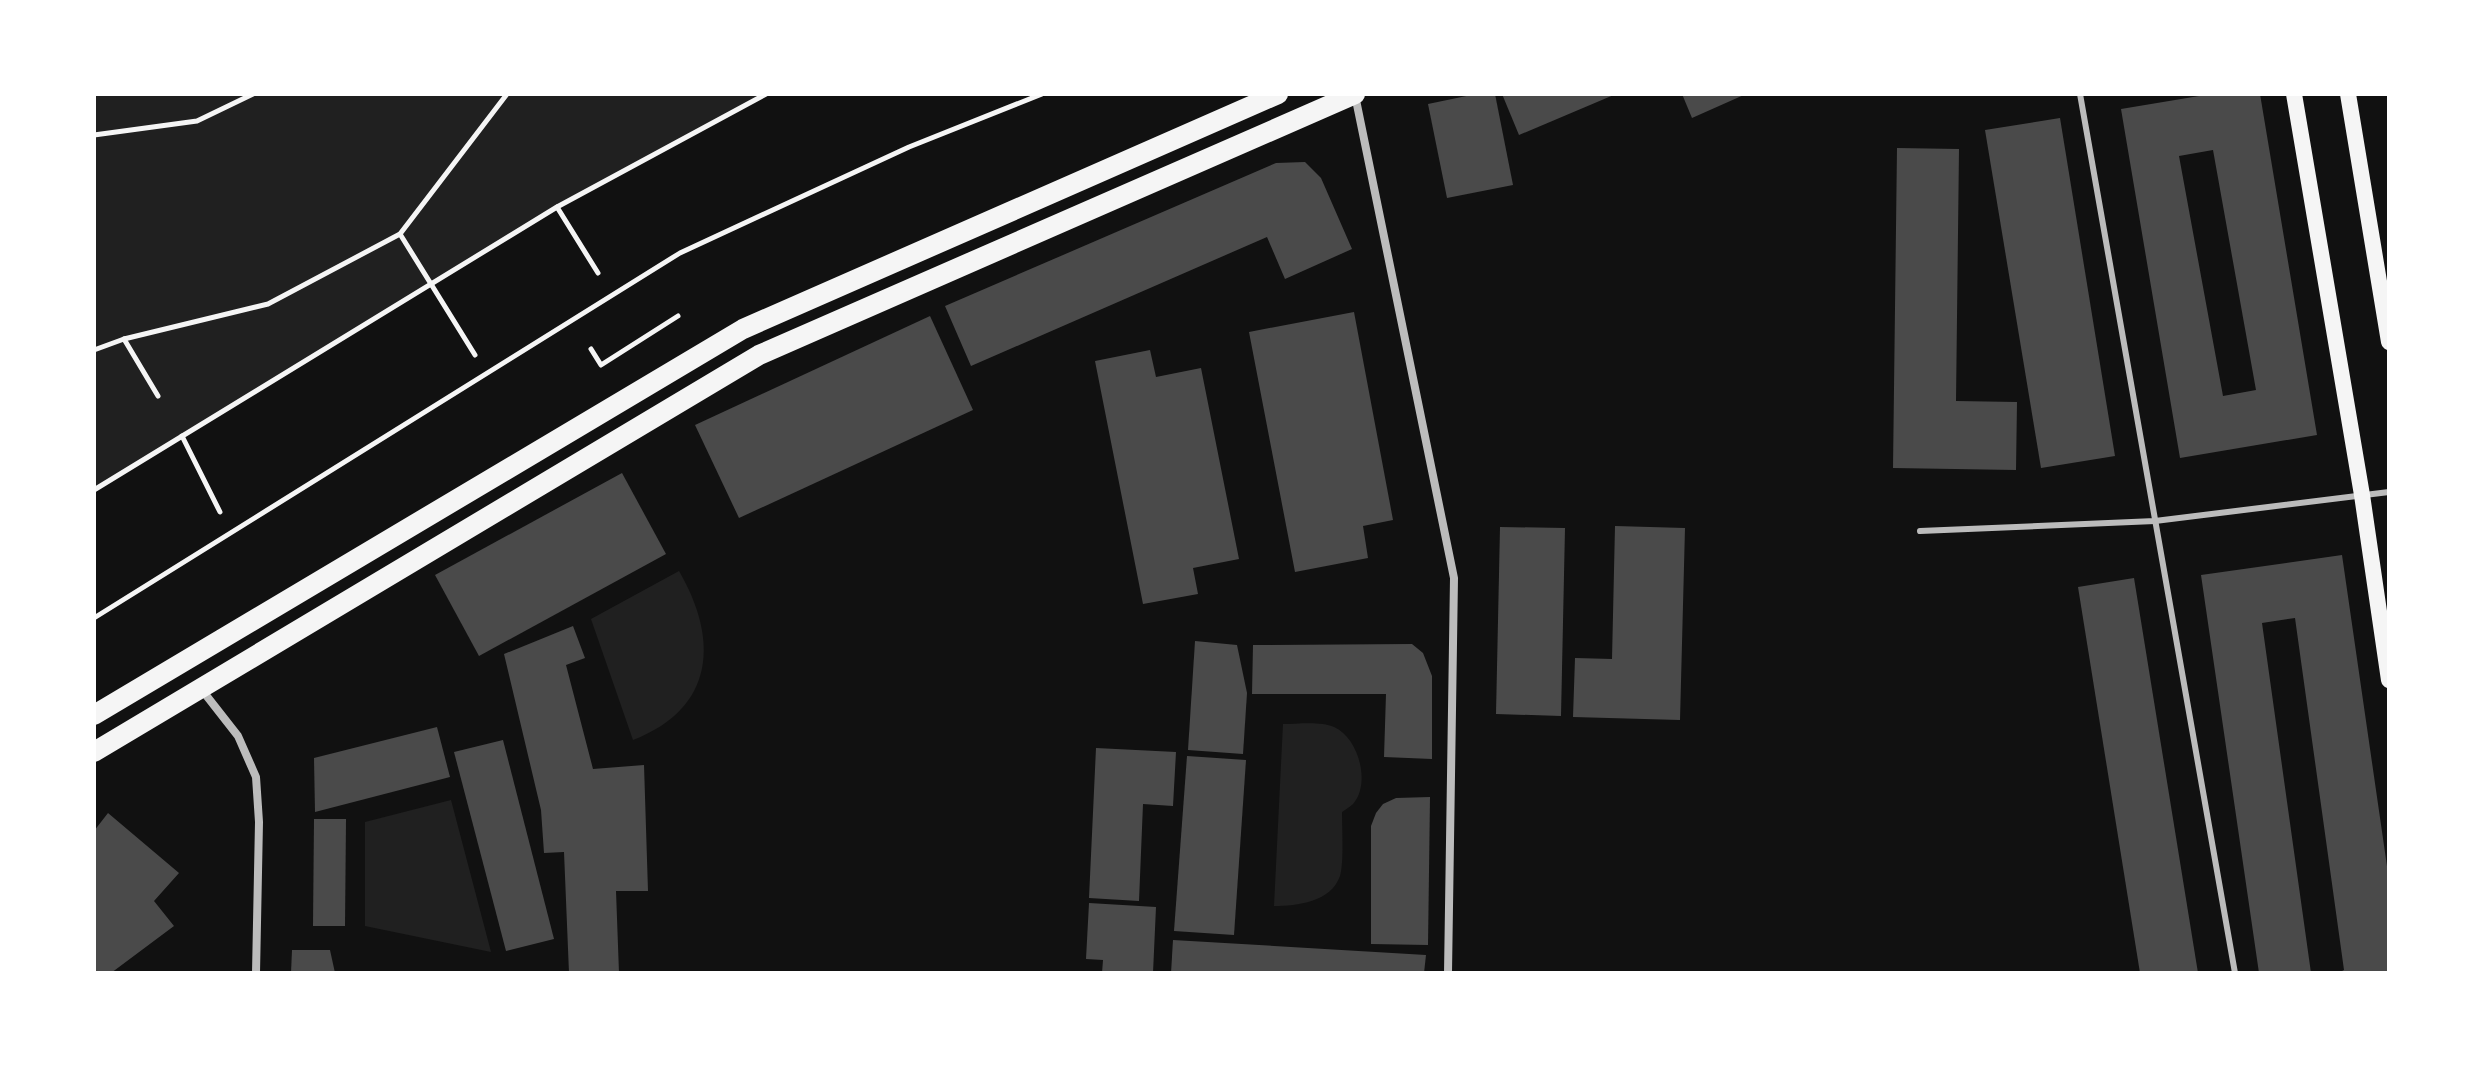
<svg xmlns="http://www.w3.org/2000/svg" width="2483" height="1067" viewBox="0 0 2483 1067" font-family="Raleway,sans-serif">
  <rect width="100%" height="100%" fill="#111"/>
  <g fill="#202020">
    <path d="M94,94H766L557,207L94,490Z"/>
    <path d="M679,571C719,640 715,708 633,740L591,619Z"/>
    <path d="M1283,724C1298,724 1321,721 1334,727C1359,738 1371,784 1353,804C1350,807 1346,809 1342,812C1342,827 1344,863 1340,876C1331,902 1297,906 1274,906Z"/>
    <path d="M451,800L491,952L365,926V822Z"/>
  </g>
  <g fill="#4a4a4a" fill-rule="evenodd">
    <path d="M1476,94H1495L1513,185L1447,198L1428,104Z"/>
    <path d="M1502,94H1616L1519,135Z"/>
    <path d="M1682,94H1746L1692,118Z"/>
    <path d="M2211,94H2260L2317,435L2180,458L2121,109ZM2213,150L2256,390L2223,396L2179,156Z"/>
    <path d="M2060,118L2115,456L2041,468L1985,130Z"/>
    <path d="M1897,148L1959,149L1956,401L2017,402L2016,470L1893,468Z"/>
    <path d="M1305,162L1321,178L1352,249L1285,279L1267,237L971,366L945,306L1276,163Z"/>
    <path d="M1354,312L1393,520L1363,526L1368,558L1295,572L1249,332Z"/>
    <path d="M930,316L973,410L739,518L695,425Z"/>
    <path d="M1150,350L1156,377L1201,368L1239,559L1193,568L1198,594L1143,604L1095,361Z"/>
    <path d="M622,473L666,554L479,656L435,575Z"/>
    <path d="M1615,526L1685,528L1680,720L1573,717L1575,658L1612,659Z"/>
    <path d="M1500,527L1565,528L1561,716L1496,714Z"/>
    <path d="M2342,555L2389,880V973H2338L2344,970L2295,618L2262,623L2311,973H2259L2201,575Z"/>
    <path d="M2134,578L2198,973H2140L2078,587Z"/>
    <path d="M573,626L585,658L566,665L593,769L644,765L648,891H616L619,973H569L564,852L544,853L541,810L504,654Z"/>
    <path d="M1195,641L1237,645L1247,693L1243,754L1188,750Z"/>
    <path d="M1412,644L1423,653L1432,676V759L1384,757L1386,694H1252L1253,645Z"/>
    <path d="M437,727L450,777L315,812L314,758Z"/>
    <path d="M503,740L554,939L506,951L454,752Z"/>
    <path d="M1096,748L1176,752L1173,806L1143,804L1139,901L1089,898Z"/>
    <path d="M1187,756L1246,760L1234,935L1174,931Z"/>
    <path d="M1430,797L1428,945L1371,944V826L1376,813L1383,804L1396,798Z"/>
    <path d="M108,813L179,873L154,901L174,926L111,973H94V831Z"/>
    <path d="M314,819H346L345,926H313Z"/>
    <path d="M1089,903L1156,907L1153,973H1102L1103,960L1086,959Z"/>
    <path d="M1173,940L1426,955L1424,973H1171Z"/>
    <path d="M292,950H330L335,973H291Z"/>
  </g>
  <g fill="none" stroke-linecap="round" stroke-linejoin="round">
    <g stroke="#f5f5f5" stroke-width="5">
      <path d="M94,135L197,121L253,94"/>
      <path d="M557,207L598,273"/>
      <path d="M400,234L475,355"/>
      <path d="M124,339L158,396"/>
      <path d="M591,349L601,365L678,316"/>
      <path d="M94,350L124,339L268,304L400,234L507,94"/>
      <path d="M182,436L220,512"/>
      <path d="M94,490L557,207L766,94"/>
      <path d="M94,618L680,253L909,147L1042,94"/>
    </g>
    <g stroke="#bcbcbc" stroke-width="6">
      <path d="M2080,94L2235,973"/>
      <path d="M1920,531L2155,521L2389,492"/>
    </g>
    <g stroke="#bcbcbc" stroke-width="8">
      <path d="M1355,95L1454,578L1448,973"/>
      <path d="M202,690L238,736L256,777L259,822L256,973"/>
    </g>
    <g stroke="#f5f5f5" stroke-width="16">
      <path d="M2294,94L2362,495L2389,680"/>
      <path d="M2348,94L2389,342"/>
    </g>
    <g stroke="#f5f5f5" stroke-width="20">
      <path d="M94,715L743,329L1278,94"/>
      <path d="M94,752L759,355L1355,94"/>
    </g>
  </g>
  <rect width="2483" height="1067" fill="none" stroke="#ffffff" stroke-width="192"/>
</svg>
